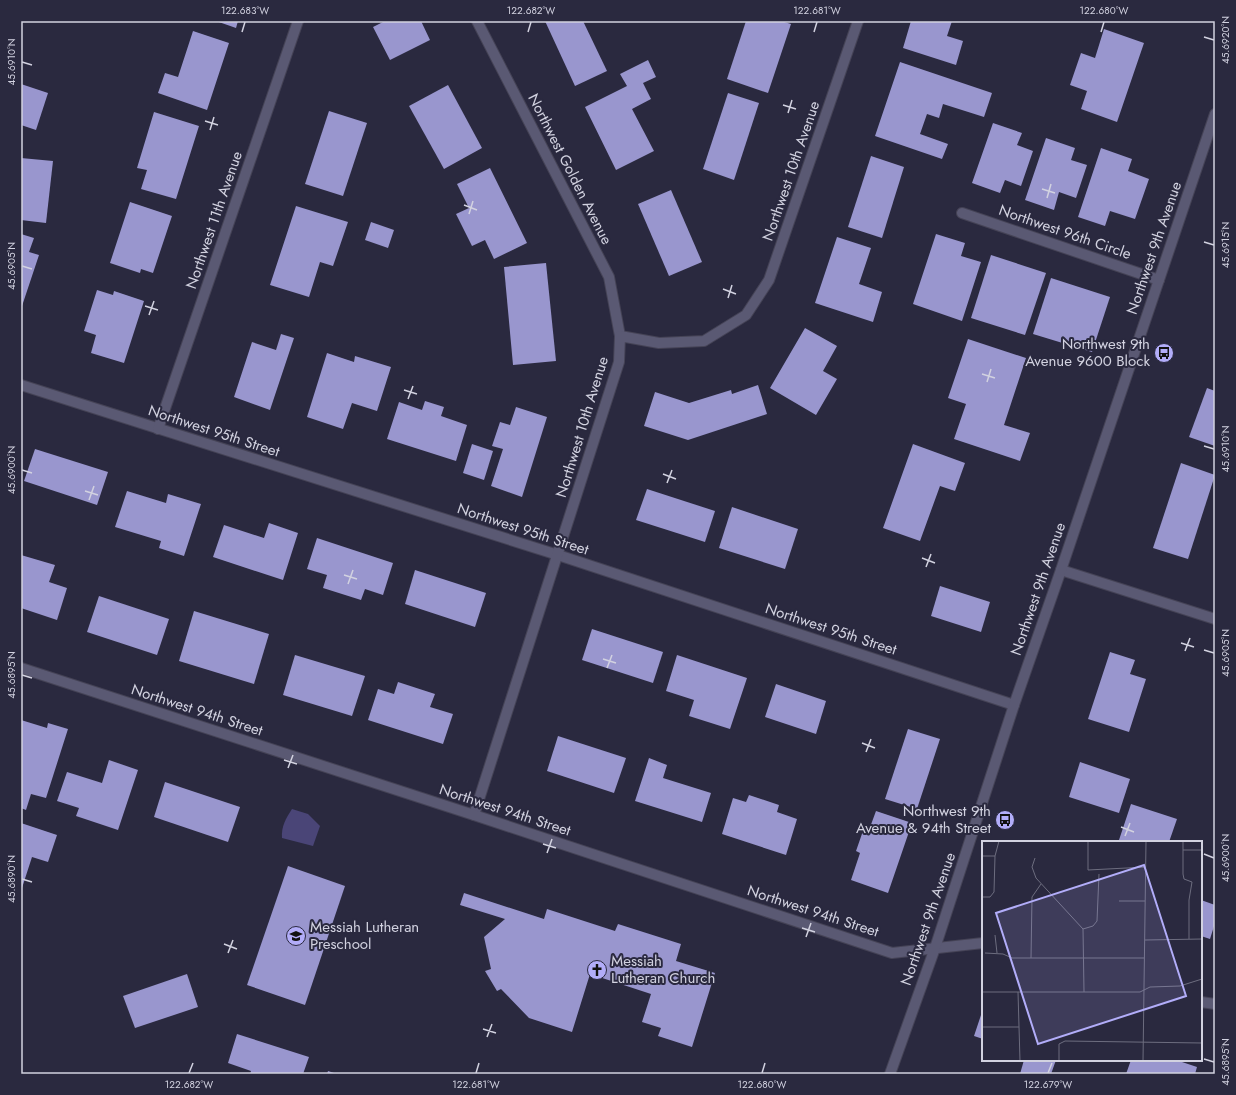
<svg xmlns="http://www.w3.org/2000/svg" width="1236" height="1095" viewBox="0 0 1236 1095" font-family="Jost,sans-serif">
  <rect width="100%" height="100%" fill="#2a293f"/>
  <path fill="#4a4577" d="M292,809L308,814L320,826L313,846L282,838C281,827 286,818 292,809Z"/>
  <g fill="#9996ce">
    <path d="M216,21H238L236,28Z"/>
    <path d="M383,21H421L430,40L390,60L373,27L383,22Z"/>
    <path d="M546,21H583L607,71L575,86L545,21Z"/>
    <path d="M746,21H781L791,24L768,93L727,79Z"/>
    <path d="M911,21H952L947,36L963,41L956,65L903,48Z"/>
    <path d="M1104,29L1144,43L1117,122L1081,109L1087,91L1070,85L1081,53L1095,58Z"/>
    <path d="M193,31L229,43L207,110L158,93L165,73L178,77Z"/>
    <path d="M648,60L656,77L643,83L651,99L632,109L654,151L616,170L585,107L627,86L620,74Z"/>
    <path d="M900,62L992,93L984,117L943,104L939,118L927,114L920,134L948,144L942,159L875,136Z"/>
    <path d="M21,84L48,93L36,130L21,125Z"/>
    <path d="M448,85L482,148L444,169L409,106Z"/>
    <path d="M728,93L759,103L734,180L703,169Z"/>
    <path d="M329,111L367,123L343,196L305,184Z"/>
    <path d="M154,112L199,126L176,199L141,189L147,170L137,168Z"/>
    <path d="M993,123L1022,133L1017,145L1033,151L1021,186L1005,180L1000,193L972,183Z"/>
    <path d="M1046,138L1075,148L1071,160L1087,165L1076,198L1059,192L1054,210L1025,200Z"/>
    <path d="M1101,148L1132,159L1128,171L1149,179L1135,219L1110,211L1105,226L1078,217Z"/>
    <path d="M871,156L904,167L882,238L848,227Z"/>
    <path d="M21,158L53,161L46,223L21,220Z"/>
    <path d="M490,168L527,243L494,259L485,240L472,246L456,214L469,208L457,184Z"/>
    <path d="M671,190L702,262L669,276L638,204Z"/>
    <path d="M130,202L172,216L153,273L141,269L140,273L110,263Z"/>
    <path d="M296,206L348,222L333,266L320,262L309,297L270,285Z"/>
    <path d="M371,222L394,230L388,248L365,240Z"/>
    <path d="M21,234L34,238L29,252L39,255L21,309Z"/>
    <path d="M936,234L965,243L961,256L981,262L962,321L913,304Z"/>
    <path d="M837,237L871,248L859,284L882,292L873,322L815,303Z"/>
    <path d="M991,255L1046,273L1025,335L971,318Z"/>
    <path d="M546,263L556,361L513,365L504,267Z"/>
    <path d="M1051,278L1110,297L1092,352L1033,334Z"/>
    <path d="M97,290L113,295L114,291L144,301L124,363L91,353L96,335L84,331Z"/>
    <path d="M805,328L837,346L823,371L837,379L816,415L770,388Z"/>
    <path d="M281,334L294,338L270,410L234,397L252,342L276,350Z"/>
    <path d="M968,339L1026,358L1004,425L1030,433L1020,461L954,439L966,404L948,398Z"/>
    <path d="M327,353L354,362L355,356L391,367L377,411L352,403L343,429L307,417Z"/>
    <path d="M758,385L767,414L688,440L644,426L655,392L689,403L731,390L732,394Z"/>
    <path d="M1207,388L1215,391V446L1189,437Z"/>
    <path d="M425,401L444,407L441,416L467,425L456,461L387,439L399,402L422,410Z"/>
    <path d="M516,407L547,417L522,497L491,486L503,449L492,446L500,422L510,425Z"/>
    <path d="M472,444L493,451L484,480L463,473Z"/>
    <path d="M913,444L965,463L955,491L940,486L920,541L883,528Z"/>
    <path d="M35,449L108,472L97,505L24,481Z"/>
    <path d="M1181,463L1215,475L1188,559L1153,548Z"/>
    <path d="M647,489L715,511L705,542L636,520Z"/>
    <path d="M127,491L166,503L168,494L201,504L184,556L159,548L161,541L115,527Z"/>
    <path d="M732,507L798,529L785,569L719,548Z"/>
    <path d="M269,523L298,533L283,580L213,557L224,525L264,538Z"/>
    <path d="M317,538L393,563L383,595L365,589L361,600L323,588L327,575L307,569Z"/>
    <path d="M21,555L55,565L49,582L67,588L57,620L21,608Z"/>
    <path d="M415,570L486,593L475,627L405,604Z"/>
    <path d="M940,586L990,602L981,632L931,616Z"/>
    <path d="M99,596L169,619L157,655L87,632Z"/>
    <path d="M194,611L269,634L254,684L179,661Z"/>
    <path d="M592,629L663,652L653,683L582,660Z"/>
    <path d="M1110,652L1135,660L1130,674L1146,679L1129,732L1088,719Z"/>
    <path d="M295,655L365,676L352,716L283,695Z"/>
    <path d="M677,655L747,678L730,729L689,716L694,700L666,691Z"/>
    <path d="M398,682L435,694L430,707L453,714L443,744L368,720L378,689L394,694Z"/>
    <path d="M776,684L826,701L816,734L765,717Z"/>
    <path d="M21,720L47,728L48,723L68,729L46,798L31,794L26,810L21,808Z"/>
    <path d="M908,729L940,739L917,809L885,799Z"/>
    <path d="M558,736L626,758L614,793L547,771Z"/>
    <path d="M649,758L667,765L663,778L711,793L702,822L635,801Z"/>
    <path d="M109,760L138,770L118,830L76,816L79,808L57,801L67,772L102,783Z"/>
    <path d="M1080,762L1130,779L1119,813L1069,797Z"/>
    <path d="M165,782L240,807L228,842L154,817Z"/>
    <path d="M749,795L779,805L777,812L797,819L786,855L722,834L733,798L746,802Z"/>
    <path d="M1131,804L1177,819L1169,842H1125L1119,840Z"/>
    <path d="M876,811L912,823L888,893L851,880L860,853L856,851L864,828L869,830Z"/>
    <path d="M21,823L57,835L48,862L32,857L21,891Z"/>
    <path d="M288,866L345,886L305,1005L247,985Z"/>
    <path d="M464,893L544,919L547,909L615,931L618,924L681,944L676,961L715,973L692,1047L658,1036L661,1028L642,1022L651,994L590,974L572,1032L529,1018L501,989L497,991L485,971L491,969L484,937L505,919L460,905Z"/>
    <path d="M1201,900L1215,905V923L1210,939L1201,936Z"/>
    <path d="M187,974L198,1007L135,1028L123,996Z"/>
    <path d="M983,1009V1039L974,1036Z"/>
    <path d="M237,1034L309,1057L303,1074H250L251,1071L228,1063Z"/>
    <path d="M1024,1060H1056L1051,1074H1020Z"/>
    <path d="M1131,1060H1176L1197,1067L1195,1074H1126Z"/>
    <path d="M328,1071L337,1074H327Z"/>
  </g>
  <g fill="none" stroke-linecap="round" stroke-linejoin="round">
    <defs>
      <g id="minor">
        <path d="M477,21L609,277L620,336"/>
        <path d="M962,213L1159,280"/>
        <path d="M21,385L558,555L1014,705"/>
        <path d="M158,429L298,21"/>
        <path d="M1061,570L1215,619"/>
        <path d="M474,815L619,362L620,336L659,343L704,341L746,315L769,280L858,21"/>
      </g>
      <g id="tertiary">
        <path d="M21,668L474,815L892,953L983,943"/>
        <path d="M1201,1002L1215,1004"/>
        <path d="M890,1074L935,948L1014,705L1061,570L1215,114"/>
      </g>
    </defs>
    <use href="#minor" stroke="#454356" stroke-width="12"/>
    <use href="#tertiary" stroke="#454356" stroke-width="12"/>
    <use href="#minor" stroke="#5a5973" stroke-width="10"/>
    <use href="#tertiary" stroke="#5a5973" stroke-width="10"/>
  </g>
  <path fill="none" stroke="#d2d2e0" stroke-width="1.5" d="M242,32L245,22M528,32L531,22M814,32L817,22M1101,32L1104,22M1204,37L1214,40M22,62L32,65M783,105L796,109M788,113L792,100M205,121L218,125M210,130L214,117M1042,189L1055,193M1047,198L1051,184M464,205L477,210M469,214L473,201M1204,242L1214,245M22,266L32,269M723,289L736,294M728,298L732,285M145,306L158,310M149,315L154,301M982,374L995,378M987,382L991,369M404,390L417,394M408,399L413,386M1204,446L1214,449M22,470L32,473M663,474L676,479M667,483L672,470M85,491L98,495M89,500L94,486M922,558L935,563M926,567L931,554M344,575L357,579M348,584L353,570M1181,643L1194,647M1204,650L1214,653M1185,651L1190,638M603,659L616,663M607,668L612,655M22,675L32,678M862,743L875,748M866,752L871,739M284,760L297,764M288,768L293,755M1121,827L1134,832M1125,836L1130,823M543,844L556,848M547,853L552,839M1204,854L1214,858M22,879L32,882M802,928L815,932M806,937L811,923M224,944L237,949M228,953L233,940M483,1029L496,1033M487,1037L492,1024M1204,1059L1214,1062M189,1073L193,1063M476,1073L479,1063M762,1073L765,1063M1048,1073L1052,1063"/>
  <defs>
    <symbol id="bus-disc" viewBox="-11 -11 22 22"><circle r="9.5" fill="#b2adf9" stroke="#2a293f"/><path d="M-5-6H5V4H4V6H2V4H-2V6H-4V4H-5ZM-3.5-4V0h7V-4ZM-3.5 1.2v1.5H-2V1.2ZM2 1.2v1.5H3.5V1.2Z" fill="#111"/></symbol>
    <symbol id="school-disc" viewBox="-11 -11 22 22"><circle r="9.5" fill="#b2adf9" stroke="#2a293f"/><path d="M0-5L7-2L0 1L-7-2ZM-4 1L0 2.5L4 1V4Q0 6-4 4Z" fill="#111"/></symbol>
    <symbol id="church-disc" viewBox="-11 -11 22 22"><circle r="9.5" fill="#b2adf9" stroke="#2a293f"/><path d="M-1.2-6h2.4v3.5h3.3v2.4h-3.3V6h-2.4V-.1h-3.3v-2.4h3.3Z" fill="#111"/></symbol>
  </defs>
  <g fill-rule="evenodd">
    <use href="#bus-disc" x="1153" y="342" width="22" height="22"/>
    <use href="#bus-disc" x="994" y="809" width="22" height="22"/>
    <use href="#school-disc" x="285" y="925" width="22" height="22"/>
    <use href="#church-disc" x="586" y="959" width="22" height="22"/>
  </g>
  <g text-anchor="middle" stroke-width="4" stroke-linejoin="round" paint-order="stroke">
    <g font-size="15" fill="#d2d2e0" stroke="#2a293f">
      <text transform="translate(570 169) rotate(63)" y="5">Northwest Golden Avenue</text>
      <text transform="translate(791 171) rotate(-71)" y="5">Northwest 10th Avenue</text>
      <text transform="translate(214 220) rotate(-71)" y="5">Northwest 11th Avenue</text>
      <text transform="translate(1065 232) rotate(19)" y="5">Northwest 96th Circle</text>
      <text transform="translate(1154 248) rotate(-71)" y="5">Northwest 9th Avenue</text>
      <text transform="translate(582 427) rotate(-73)" y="5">Northwest 10th Avenue</text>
      <text transform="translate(214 431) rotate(18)" y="5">Northwest 95th Street</text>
      <text transform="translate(523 529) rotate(18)" y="5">Northwest 95th Street</text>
      <text transform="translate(1038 589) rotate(-71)" y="5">Northwest 9th Avenue</text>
      <text transform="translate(831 629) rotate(18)" y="5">Northwest 95th Street</text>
      <text transform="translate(197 710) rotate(18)" y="5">Northwest 94th Street</text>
      <text transform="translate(505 810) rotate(18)" y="5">Northwest 94th Street</text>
      <text transform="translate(813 911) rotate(18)" y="5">Northwest 94th Street</text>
      <text transform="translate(928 919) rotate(-71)" y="5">Northwest 9th Avenue</text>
    </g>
    <g font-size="15" fill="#d2d2e0" stroke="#2a293f" text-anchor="end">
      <text x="1150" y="349">Northwest 9th<tspan x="1150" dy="17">Avenue 9600 Block</tspan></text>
      <text x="991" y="816">Northwest 9th<tspan x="991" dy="17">Avenue &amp; 94th Street</tspan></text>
      <text x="310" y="932" text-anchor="start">Messiah Lutheran<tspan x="310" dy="17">Preschool</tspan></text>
      <text x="611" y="966" text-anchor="start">Messiah<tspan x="611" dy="17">Lutheran Church</tspan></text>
    </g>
  </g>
  <g transform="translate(982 841)">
    <rect width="220" height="220" fill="#2a293f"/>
    <path fill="none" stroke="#6d6d7f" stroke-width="1" d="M106,0V29L164,26M201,0V33L202,38L210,41L207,59V98M201,9H220M0,15H13M53,17L50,26L54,37L101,88M0,56H8L12,51L13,15L17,0M137,60H163M13,94L15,112M163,99L220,98M3,112L21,113L30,117H162M49,117L50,56L59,43M0,151H158L168,146L198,145L220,138M36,151L38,220M102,151L101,88L111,85L115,80L117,33M0,186H37M77,220V203L83,200L220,202M161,220L164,0"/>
    <path fill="#b2adf9" fill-opacity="0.15" stroke="#b2adf9" stroke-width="2" d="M162,24L204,155L56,203L14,72Z"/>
    <rect width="220" height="220" fill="none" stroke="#d2d2e0" stroke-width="2"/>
  </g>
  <rect width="1236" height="1095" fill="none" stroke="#2a293f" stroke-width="44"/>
  <rect x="22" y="22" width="1192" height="1051" fill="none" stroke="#d2d2e0" stroke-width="1.5"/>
  <g font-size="10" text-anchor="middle" fill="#d2d2e0">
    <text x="245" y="14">122.683°W</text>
    <text x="531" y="14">122.682°W</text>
    <text x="817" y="14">122.681°W</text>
    <text x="1104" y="14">122.680°W</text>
    <text transform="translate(1225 40) rotate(-90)" y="4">45.6920°N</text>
    <text transform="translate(11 62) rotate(-90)" y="4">45.6910°N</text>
    <text transform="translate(1225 245) rotate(-90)" y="4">45.6915°N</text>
    <text transform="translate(11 266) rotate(-90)" y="4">45.6905°N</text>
    <text transform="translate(1225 449) rotate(-90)" y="4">45.6910°N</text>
    <text transform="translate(11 470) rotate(-90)" y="4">45.6900°N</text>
    <text transform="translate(1225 653) rotate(-90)" y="4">45.6905°N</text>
    <text transform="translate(11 675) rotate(-90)" y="4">45.6895°N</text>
    <text transform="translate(1225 858) rotate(-90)" y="4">45.6900°N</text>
    <text transform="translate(11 879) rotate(-90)" y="4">45.6890°N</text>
    <text transform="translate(1225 1062) rotate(-90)" y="4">45.6895°N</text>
    <text x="189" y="1088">122.682°W</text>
    <text x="476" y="1088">122.681°W</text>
    <text x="762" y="1088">122.680°W</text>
    <text x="1048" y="1088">122.679°W</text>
  </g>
</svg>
